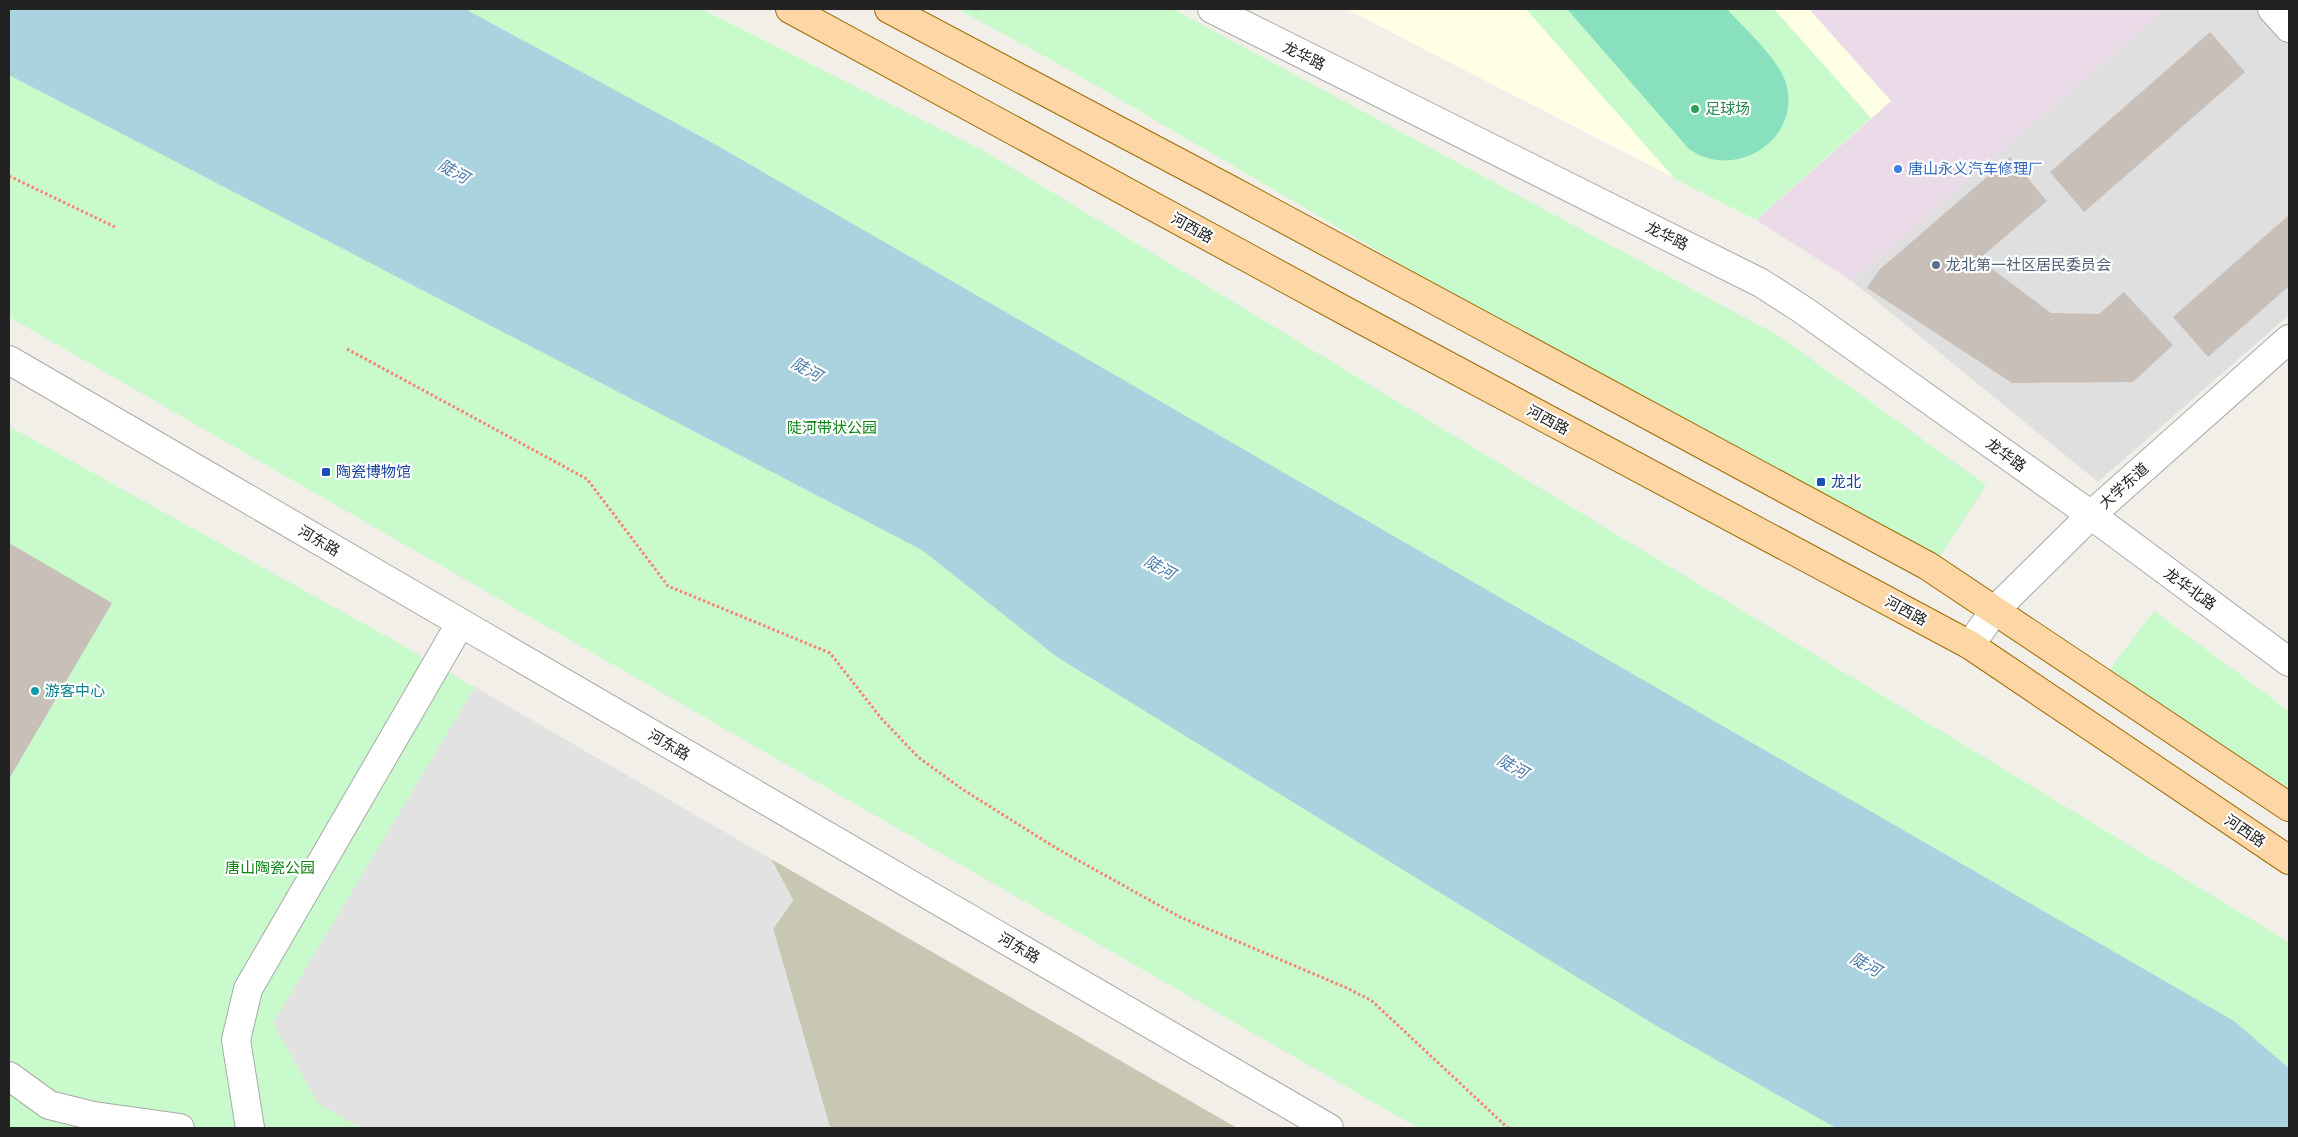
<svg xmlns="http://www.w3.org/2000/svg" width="2298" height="1137" viewBox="0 0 2298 1137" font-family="Roboto,'Noto Sans SC',sans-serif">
  <rect width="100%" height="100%" fill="#f2efe9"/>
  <path fill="#e0dfdf" d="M2166,9H2289V315L2098,482L1852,281Z"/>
  <path fill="#ebdbe8" d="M1809,9H2166L1852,281L1756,220L1891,101Z"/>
  <path fill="#ffffe5" d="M1346,9H1809L1891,101L1756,220Z"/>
  <path fill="#c7c7b4" d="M771,859L1237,1128H830L773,929L793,900Z"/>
  <g fill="#c8facc">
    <path d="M9,9H701L986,152L2289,942V1128H1418L9,317Z"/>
    <path d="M957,9H1173L1779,336L1986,485L1940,557L1917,566L1059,64Z"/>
    <path d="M1526,9H1774L1871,118L1756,220L1675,179Z"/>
    <path d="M9,426L395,641L771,859L793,900L773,929L830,1128H9Z"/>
    <path d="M2154,611L2289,711V788L2107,673Z"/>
  </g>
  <path fill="#88e0be" d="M1567,9H1727C1745,29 1778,58 1786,83C1802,139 1736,182 1689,149Z"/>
  <path fill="#e2e2e2" d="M475,687L771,859L793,900L773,929L830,1128H360L318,1103L273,1023Z"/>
  <path fill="#aad3df" d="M9,9H465L711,142L2234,1021L2289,1068V1128H1836L1655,1025L1057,657L922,550L9,75Z"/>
  <g fill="#c7bfb8">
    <path d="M2210,32L2245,72L2084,212L2050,172Z"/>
    <path d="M2010,157L2047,201L1979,259L2051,313L2099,314L2124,292L2173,345L2133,382L2012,383L1867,288L1879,270Z"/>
    <path d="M2289,215V286L2208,357L2173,317Z"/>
    <path d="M9,543L112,603L9,779Z"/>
  </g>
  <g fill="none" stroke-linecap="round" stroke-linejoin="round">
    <defs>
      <g id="minor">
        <path d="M1212,9L1761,283L1803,310L2091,515L2289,662"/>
        <path d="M2272,9L2289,28"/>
        <path d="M9,360L1329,1128"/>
        <path d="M1970,645L1995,610L2091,515L2289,339"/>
        <path d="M9,1076L49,1105L94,1116L180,1128"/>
        <path d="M250,1128L236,1040L248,989L460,624"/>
      </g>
      <g id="major">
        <path d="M790,9L1351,314L1970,645L2289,860"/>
        <path d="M889,9L1227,188L1928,566L2289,807"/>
      </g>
    </defs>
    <use href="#minor" stroke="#a9a9a9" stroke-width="30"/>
    <use href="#major" stroke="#a06b00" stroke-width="30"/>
    <g stroke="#fa8072" stroke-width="3" stroke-dasharray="2.5 2.5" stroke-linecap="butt">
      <path d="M975,10L976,9"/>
      <path d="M9,176L115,227"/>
      <path d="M347,349L587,479L668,586L830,653L881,718L918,757L962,789L1056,848L1180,917L1347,988L1372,1001L1508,1128"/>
    </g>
    <use href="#minor" stroke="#fff" stroke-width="28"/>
    <use href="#major" stroke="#fcd6a4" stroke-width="28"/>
  </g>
  <circle fill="#2e9e5b" stroke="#fff" stroke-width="2" cx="1695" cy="109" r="5"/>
  <circle fill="#3f7fe0" stroke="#fff" stroke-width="2" cx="1898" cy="169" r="5"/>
  <circle fill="#5c6f8a" stroke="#fff" stroke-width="2" cx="1936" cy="265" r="5"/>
  <g fill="#1a4fb4" stroke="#fff" stroke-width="2">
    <rect x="321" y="467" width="10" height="10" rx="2.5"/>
    <rect x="1816" y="477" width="10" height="10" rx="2.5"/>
  </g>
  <circle fill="#0f9aa8" stroke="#fff" stroke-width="2" cx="35" cy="691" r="5"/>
  <g text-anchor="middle" stroke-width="4.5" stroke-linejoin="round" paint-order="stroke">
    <g font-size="15" fill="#222" stroke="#fff">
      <text transform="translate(1304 56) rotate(26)" y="5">龙华路</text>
      <text transform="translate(1192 228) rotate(29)" y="5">河西路</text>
      <text transform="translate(1667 236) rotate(26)" y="5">龙华路</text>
      <text transform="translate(1548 420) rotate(28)" y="5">河西路</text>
      <text transform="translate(2006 455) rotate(36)" y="5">龙华路</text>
      <text transform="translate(2124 486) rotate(-42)" y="5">大学东道</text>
      <text transform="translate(319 541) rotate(30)" y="5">河东路</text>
      <text transform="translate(2190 589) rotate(36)" y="5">龙华北路</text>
      <text transform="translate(1906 611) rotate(28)" y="5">河西路</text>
      <text transform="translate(669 745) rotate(30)" y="5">河东路</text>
      <text transform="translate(2245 831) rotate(34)" y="5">河西路</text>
      <text transform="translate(1019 948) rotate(30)" y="5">河东路</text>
    </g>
    <g font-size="15" fill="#27864d" stroke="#fff" text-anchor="start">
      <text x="1705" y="114">足球场</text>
    </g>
    <g font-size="15" fill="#366cbe" stroke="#fff" text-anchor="start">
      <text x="1908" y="174">唐山永义汽车修理厂</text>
    </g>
    <g font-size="15" fill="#4e5e75" stroke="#fff" text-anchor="start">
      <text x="1946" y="270">龙北第一社区居民委员会</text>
    </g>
    <g font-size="15" fill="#0c8416" stroke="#fff">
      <text x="832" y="433">陡河带状公园</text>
      <text x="270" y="873">唐山陶瓷公园</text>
    </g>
    <g font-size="15" fill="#164399" stroke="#fff" text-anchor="start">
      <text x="336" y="477">陶瓷博物馆</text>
      <text x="1831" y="487">龙北</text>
    </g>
    <g font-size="15" fill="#0d838f" stroke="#fff" text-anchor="start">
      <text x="45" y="696">游客中心</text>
    </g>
    <g font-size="16" font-style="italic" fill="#4a7aab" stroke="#fff">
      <text transform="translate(454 171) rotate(29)" y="6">陡河</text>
      <text transform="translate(807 369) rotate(29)" y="6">陡河</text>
      <text transform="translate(1160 567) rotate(29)" y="6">陡河</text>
      <text transform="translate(1513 766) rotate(29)" y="6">陡河</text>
      <text transform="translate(1866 964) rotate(29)" y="6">陡河</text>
    </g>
  </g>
  <rect width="2298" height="1137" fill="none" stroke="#222222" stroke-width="20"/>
</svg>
